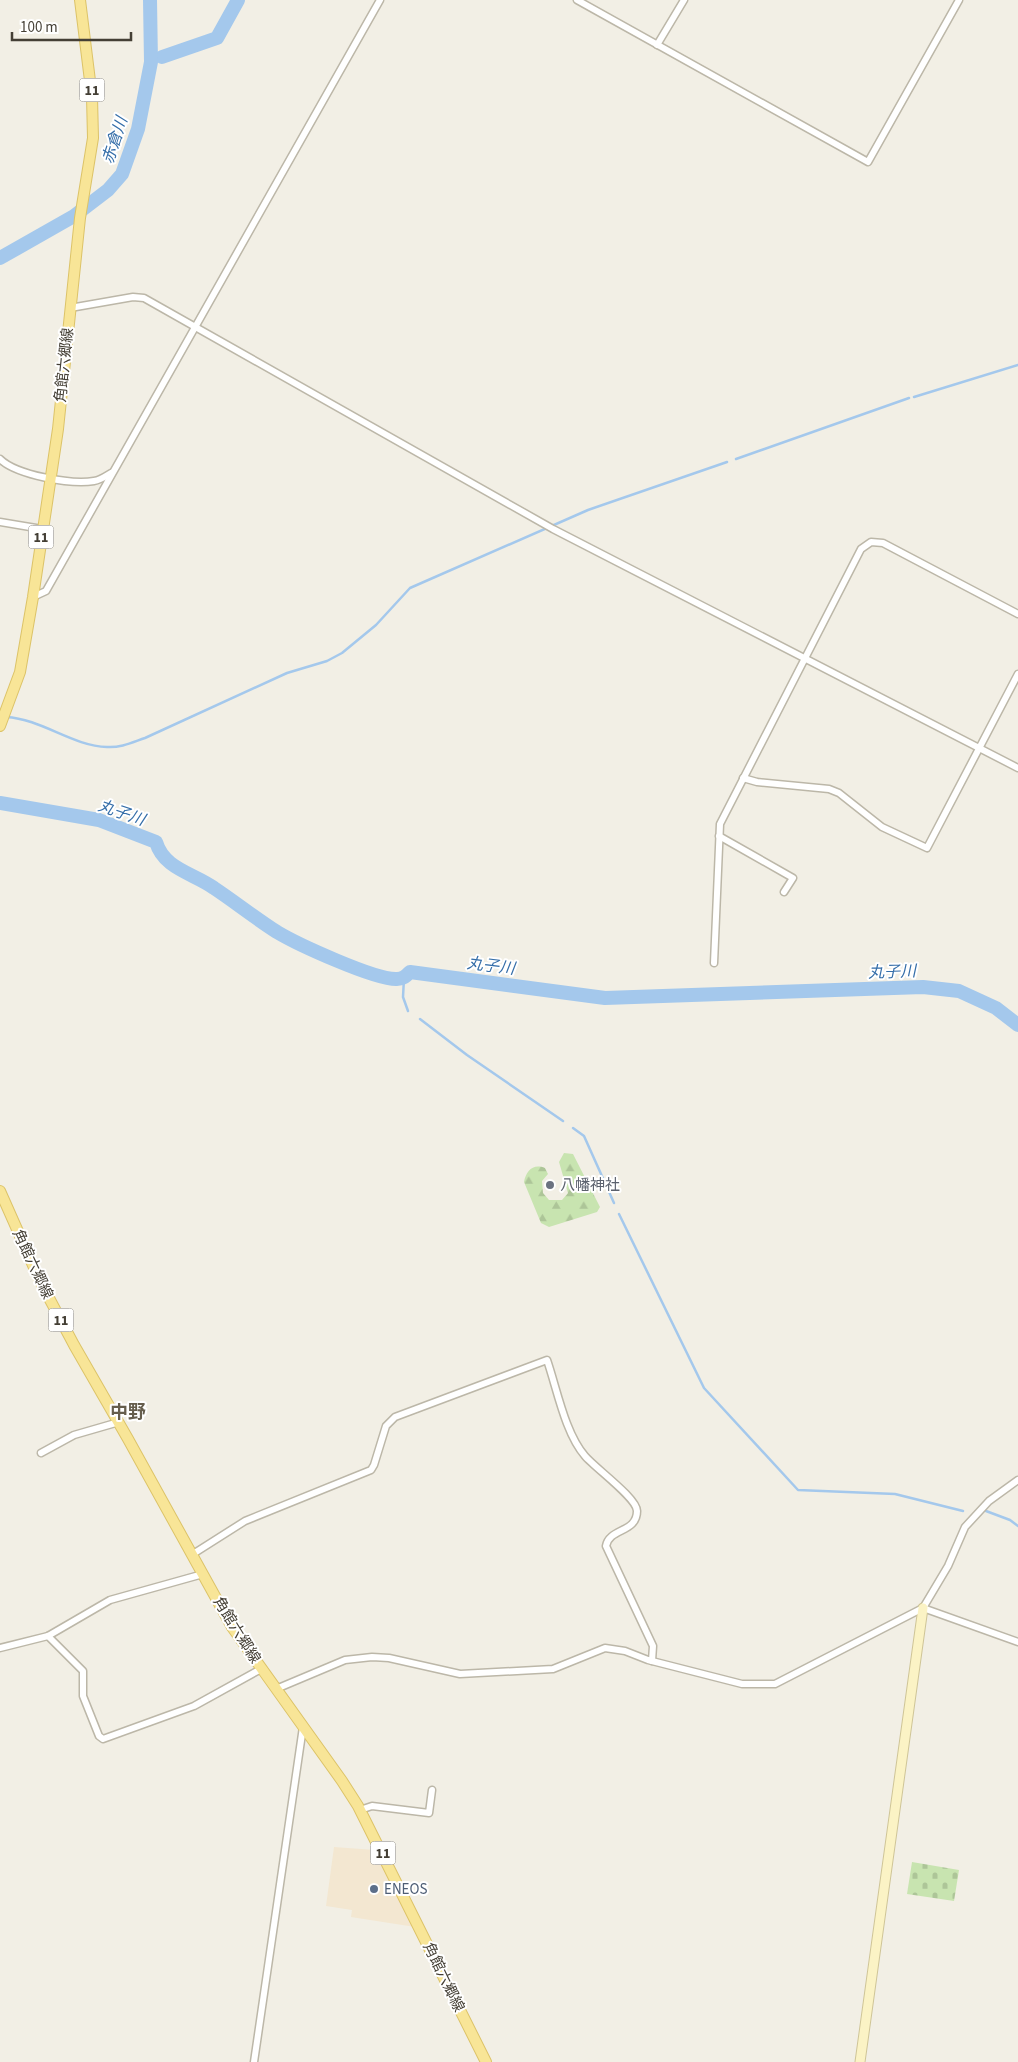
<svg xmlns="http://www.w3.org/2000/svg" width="1018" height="2062" viewBox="0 0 1018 2062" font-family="'Source Sans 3','Noto Sans JP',sans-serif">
  <defs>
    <pattern id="forest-firs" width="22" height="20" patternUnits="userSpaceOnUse" patternTransform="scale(1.25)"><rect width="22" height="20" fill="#c8e4b0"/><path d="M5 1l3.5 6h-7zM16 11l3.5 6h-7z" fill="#adc598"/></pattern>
    <pattern id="cemetery-stones" width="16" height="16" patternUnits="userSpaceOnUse" patternTransform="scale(1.25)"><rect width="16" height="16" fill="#c8e4b0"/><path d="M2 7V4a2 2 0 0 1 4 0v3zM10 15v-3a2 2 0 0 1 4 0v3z" fill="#adc598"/></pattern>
  </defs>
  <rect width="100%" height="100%" fill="#f2efe5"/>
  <path fill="#f3e7d1" d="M334,1847L375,1850L415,1927L351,1917L352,1910L326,1906Z"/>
  <path fill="url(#forest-firs)" d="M564,1153L573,1154L600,1207L597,1212L549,1227L541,1223L524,1182C526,1171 533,1163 545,1168L548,1174L542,1181L543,1193L549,1200H562L568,1193L559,1162Z"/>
  <path fill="url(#cemetery-stones)" d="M912,1862L959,1870L954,1901L907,1894Z"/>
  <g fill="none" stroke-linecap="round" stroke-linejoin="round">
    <g stroke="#a4c8ec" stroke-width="2.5">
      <path d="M914,397L1018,365"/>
      <path d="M736,459L909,398"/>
      <path d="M6,717C42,719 72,746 107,747C121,748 133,742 145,738L287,673L327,661L342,653L376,625L410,588L588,510L727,462"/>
      <path d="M404,978L403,997L408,1011"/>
      <path d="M420,1019L467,1055L563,1121"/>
      <path d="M573,1128L584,1136L614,1203"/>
      <path d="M619,1214L704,1388L798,1490L895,1494L963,1511"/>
      <path d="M986,1511L1010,1520L1018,1526"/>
    </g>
    <g stroke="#a4c8ec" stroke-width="14">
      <path d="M162,57L217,38L238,0"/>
      <path d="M0,258L74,216L108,190L122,174L138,129L151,62L150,0"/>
      <path d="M0,803L99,820L156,842C164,869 193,873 214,888C235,902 255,918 277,932C297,944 375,980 397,979C403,979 406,976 410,972L605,998L923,987L959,991L996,1008L1018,1025"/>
    </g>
    <defs>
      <g id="street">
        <path d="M577,0L868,162L959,0"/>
        <path d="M657,45L684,0"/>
        <path d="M70,308L133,297L144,298L553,529L1018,768"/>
        <path d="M0,459C16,475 72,485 94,481C101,480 106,476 111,473"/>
        <path d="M0,522L42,529"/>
        <path d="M33,597L46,591L380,0"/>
        <path d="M743,778L757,782L829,789L839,793L882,827L927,848L1018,674"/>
        <path d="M719,836L793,878L784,892"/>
        <path d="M714,963L720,824L861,549L871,542L883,543L1018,614"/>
        <path d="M41,1453L74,1435L119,1422"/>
        <path d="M193,1554L245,1521L371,1470L374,1465L386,1426L395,1417L547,1360C557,1389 565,1433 585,1456C595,1468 637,1498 637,1511C637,1533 609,1528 606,1546L653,1646L652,1661"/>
        <path d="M923,1608L948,1566L965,1527L989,1501L1018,1480"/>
        <path d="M48,1636L83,1671V1696L99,1736L103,1739L194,1706L261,1669"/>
        <path d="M0,1648L48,1636L110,1600L203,1574"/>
        <path d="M276,1689L345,1660L372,1657L389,1658L460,1674L553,1669L605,1648L625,1651L648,1660L742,1684H775L923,1608L1018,1642"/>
        <path d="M360,1810L372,1806L429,1813L432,1790"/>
        <path d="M254,2062L303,1727"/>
      </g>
      <path id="secondary" d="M860,2062L923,1608"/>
      <g id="primary">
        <path d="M0,726L20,672L33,597L58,429L80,218L93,138L92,97L80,0"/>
        <path d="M0,1191L40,1281L74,1345L128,1439L232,1627L342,1781L358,1806L486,2062"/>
      </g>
    </defs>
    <use href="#street" stroke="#bcb7a8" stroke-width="9"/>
    <use href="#secondary" stroke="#cfc597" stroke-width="11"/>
    <use href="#primary" stroke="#dcc368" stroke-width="12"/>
    <use href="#street" stroke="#fff" stroke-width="6"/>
    <use href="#secondary" stroke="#fbf3c5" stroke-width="9"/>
    <use href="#primary" stroke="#f8e597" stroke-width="10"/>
  </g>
  <circle fill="#6b7280" stroke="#fff" stroke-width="2" cx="550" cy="1185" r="5"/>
  <circle fill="#5c6f8a" stroke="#fff" stroke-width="2" cx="374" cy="1889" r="5"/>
  <g text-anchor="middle" stroke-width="4" stroke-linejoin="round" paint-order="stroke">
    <g fill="#fff" stroke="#7c7972" stroke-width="1">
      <rect x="79.5" y="78.5" width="25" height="23" rx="4"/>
      <rect x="28.5" y="525.5" width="25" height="23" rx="4"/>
      <rect x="48.5" y="1308.5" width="25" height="23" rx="4"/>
      <rect x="370.5" y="1841.5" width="25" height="23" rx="4"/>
    </g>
    <g font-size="14" font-weight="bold" fill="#443f35">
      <text x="92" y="95">11</text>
      <text x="41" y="542">11</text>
      <text x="61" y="1325">11</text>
      <text x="383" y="1858">11</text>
    </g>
    <g font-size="15" fill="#443f35" stroke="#fff">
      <text transform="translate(64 365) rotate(-84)" y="5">角館六郷線</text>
      <text transform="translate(33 1264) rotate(65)" y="5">角館六郷線</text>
      <text transform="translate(237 1630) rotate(58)" y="5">角館六郷線</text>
      <text transform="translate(444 1977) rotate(64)" y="5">角館六郷線</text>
    </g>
    <g font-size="15" fill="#5b616d" stroke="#fff" text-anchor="start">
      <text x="560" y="1190">八幡神社</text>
    </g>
    <g font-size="15" fill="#4e5e75" stroke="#fff" text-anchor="start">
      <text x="384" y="1894">ENEOS</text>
    </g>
    <g font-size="16" font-style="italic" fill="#356ea9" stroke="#fff">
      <text transform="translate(114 140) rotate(-72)" y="6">赤倉川</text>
      <text transform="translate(122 812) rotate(19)" y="6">丸子川</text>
      <text transform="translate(491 965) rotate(7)" y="6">丸子川</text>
      <text transform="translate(892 971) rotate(-2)" y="6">丸子川</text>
    </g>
    <g font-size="18" font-weight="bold" fill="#665e4d" stroke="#fff">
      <text x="128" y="1418">中野</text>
    </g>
  </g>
  <path d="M12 32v8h119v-8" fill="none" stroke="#443f35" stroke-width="2.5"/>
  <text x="20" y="32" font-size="15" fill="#443f35" stroke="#ffffff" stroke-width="4" paint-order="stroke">100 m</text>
</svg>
